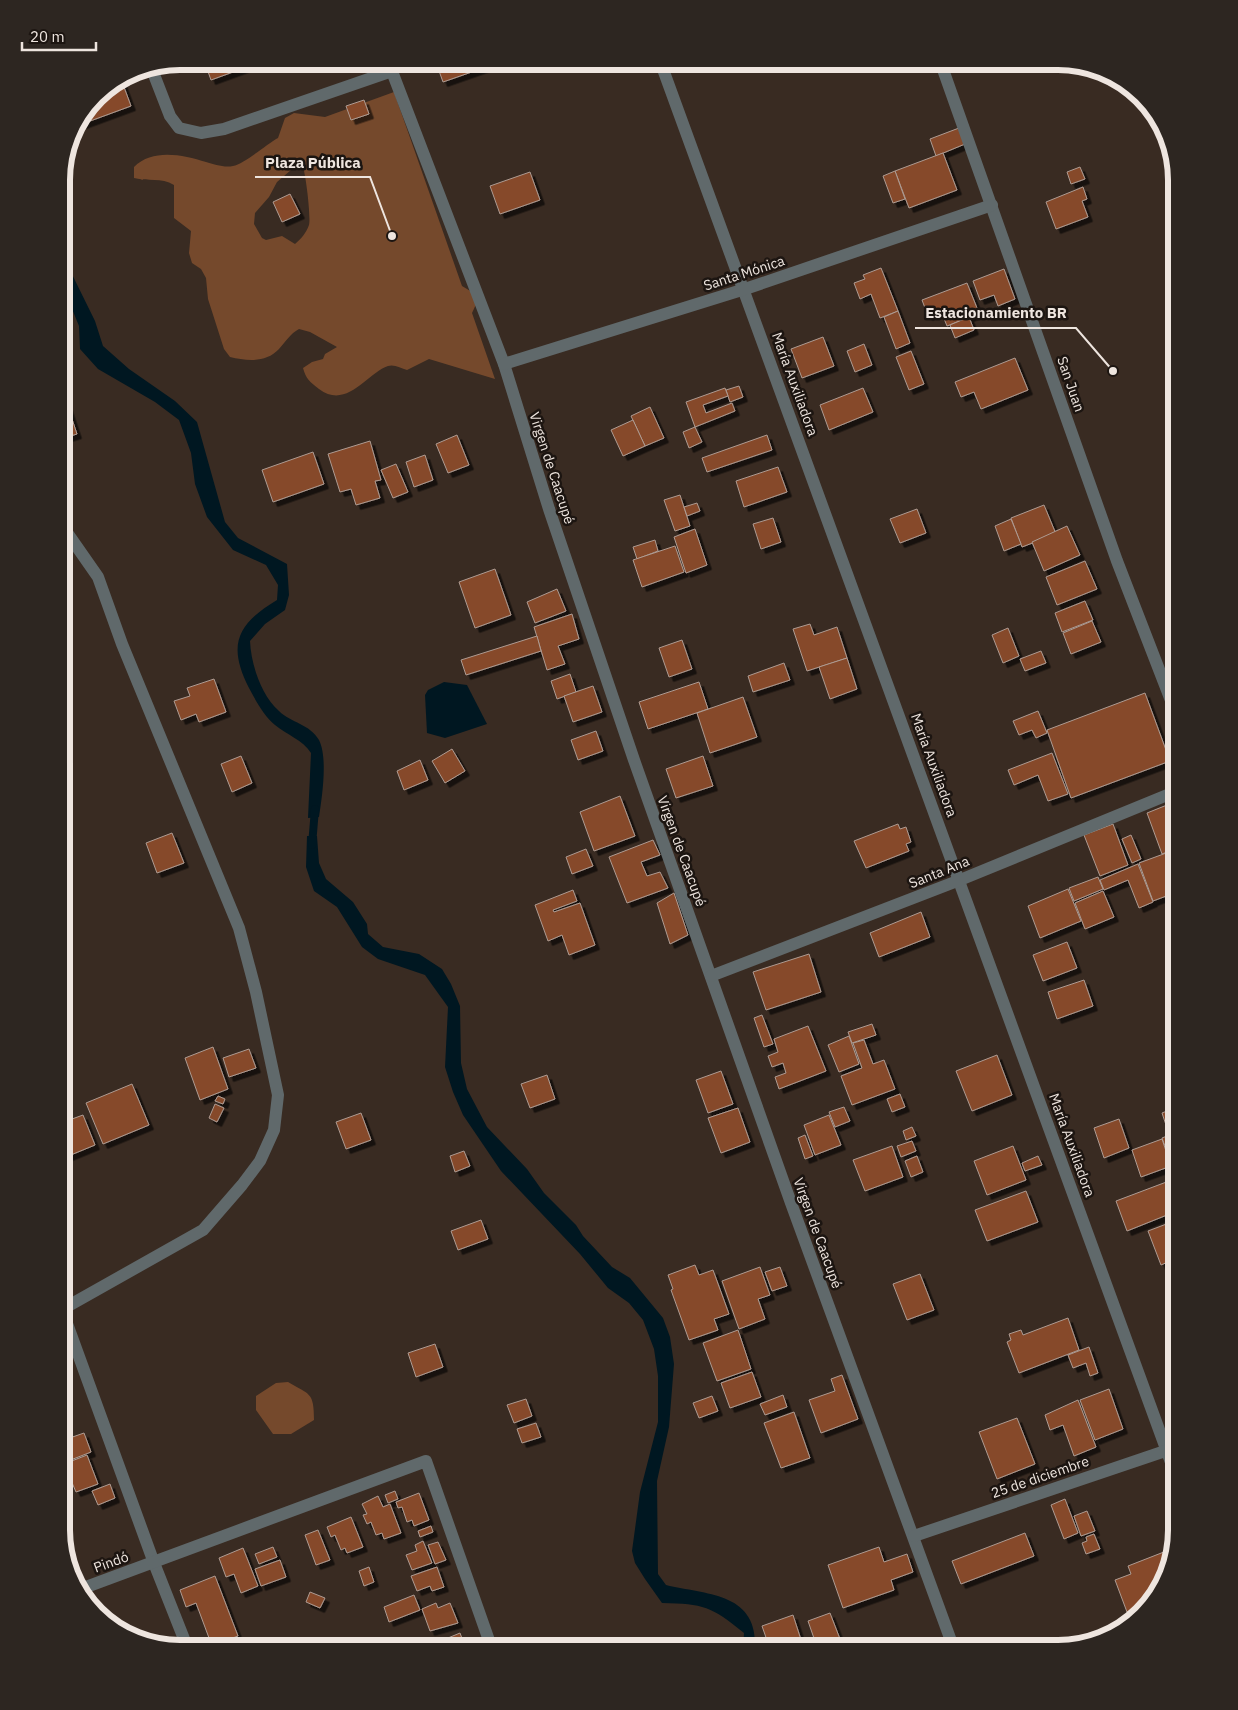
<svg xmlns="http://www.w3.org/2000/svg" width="1238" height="1710" viewBox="0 0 1238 1710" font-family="'IBM Plex Sans',sans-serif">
  <defs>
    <filter id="shadow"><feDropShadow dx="4.5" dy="4.5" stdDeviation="0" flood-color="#0009"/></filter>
  </defs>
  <rect width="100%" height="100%" fill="#392b22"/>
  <g fill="#75492c" fill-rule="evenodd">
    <path d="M394,92L462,286L477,295L478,300L472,313L495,379L429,359L407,370C401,368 394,364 388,366C367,373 347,410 319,389C310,382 306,379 303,368L312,362L323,359L325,354L337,347L310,332L299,329C290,334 286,341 279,349C266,363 247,361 230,357L224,349L208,299L206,278L201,269L192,263L189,253L191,231L174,218V185C161,177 148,182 134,178V167C153,148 183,155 206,162C214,164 224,168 233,166C244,164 267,144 278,138L285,118L294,113L325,117ZM298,164L303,167C306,176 311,217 309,225C306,233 301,239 295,244L282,236L266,240L262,238L254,224L255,213L269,197L277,182Z"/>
    <path d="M288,1382C310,1395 314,1392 314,1420L291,1434H273L256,1410V1396L276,1383Z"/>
  </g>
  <g fill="#001721">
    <path d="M62,254L95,321L103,346L129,369L175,401L197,422L225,522L238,538L287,564L289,595L285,610L265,624L250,641C251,664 261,695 279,711C291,723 310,724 319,740C328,758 322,797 319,817L308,818L311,753C303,740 287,735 275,725C264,716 256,701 249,688C227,645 237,624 277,600L278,585L266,565L233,550L207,517L195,484L191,453L179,420L155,402L98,369L80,349L79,326L70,304L62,291Z"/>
    <path d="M444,682L467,685L487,724L445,738L427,733L425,695L428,690Z"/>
    <path d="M307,836H317L319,863L326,879L353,902L367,924L368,934L383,947L419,954L442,969L451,984L460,1006L461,1063L467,1089L487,1127L527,1169L544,1193L576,1225L583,1236L612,1267L630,1278L663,1318L670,1337L674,1364L669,1427L657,1481L658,1574L666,1585C707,1595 758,1592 755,1649H743L744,1633C711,1606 704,1604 662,1603L645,1579L635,1563L632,1551L640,1492L658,1422V1376L654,1349L643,1320L629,1303L608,1288L580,1254L501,1171L463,1115L453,1092L445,1067L448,1007L425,975L378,959L362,947L337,907L314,891L306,867Z"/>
  </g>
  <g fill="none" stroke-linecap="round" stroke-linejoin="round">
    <path stroke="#001721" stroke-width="8" d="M312,845L315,809"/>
  </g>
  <g fill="#864929" stroke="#ae9b92" filter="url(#shadow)">
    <path d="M219,61H242L244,68L211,80L206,66Z"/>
    <path d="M449,61H485L486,67L443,82L438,68L449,63Z"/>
    <path d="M121,79L131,106L82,124L80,119L101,91Z"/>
    <path d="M364,100L369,114L351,120L346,106Z"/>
    <path d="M959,128L965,144L936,156L930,139Z"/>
    <path d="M943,153L957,190L909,208L895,171Z"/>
    <path d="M1080,167L1085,179L1071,184L1067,172Z"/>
    <path d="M895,171L905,199L893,203L883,176Z"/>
    <path d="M530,172L540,200L500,214L490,186Z"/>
    <path d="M1083,187L1087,199L1082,201L1088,217L1056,229L1046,202Z"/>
    <path d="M290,194L300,214L282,222L273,202Z"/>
    <path d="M881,268L898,311L880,318L871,294L860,299L854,283L865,279L863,275Z"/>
    <path d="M1004,269L1015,299L998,306L994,295L980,300L973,281Z"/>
    <path d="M967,283L979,313L947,326L941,311L928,316L922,300Z"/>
    <path d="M898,311L910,343L896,349L884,317Z"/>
    <path d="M969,317L974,330L955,338L950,325Z"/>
    <path d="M823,337L834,366L802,378L791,349Z"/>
    <path d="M864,344L872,365L855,372L847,351Z"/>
    <path d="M911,351L924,384L909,390L896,357Z"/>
    <path d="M1015,358L1028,390L981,409L974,392L961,397L955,382Z"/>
    <path d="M739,386L743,397L730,402L726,390Z"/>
    <path d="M725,388L728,396L703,405L706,413L732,403L735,411L695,427L686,402Z"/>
    <path d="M863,388L873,412L829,430L820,405Z"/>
    <path d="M66,401L77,434L61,439V402Z"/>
    <path d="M650,407L664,438L645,446L631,416Z"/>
    <path d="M633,420L645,446L623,456L611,430Z"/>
    <path d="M695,427L702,442L689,448L683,432Z"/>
    <path d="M457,435L469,465L448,473L436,444Z"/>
    <path d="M767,435L772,450L707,472L702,458Z"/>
    <path d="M370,441L381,480L375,481L380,498L356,505L351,489L340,492L328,454Z"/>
    <path d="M313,452L324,484L273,502L262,470Z"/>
    <path d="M425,455L433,480L414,487L406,462Z"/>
    <path d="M396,464L408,492L393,498L381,470Z"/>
    <path d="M778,467L787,492L744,507L736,481Z"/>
    <path d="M680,495L690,526L675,531L664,500Z"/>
    <path d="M697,503L700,511L687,516L684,507Z"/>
    <path d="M1044,505L1056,534L1022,547L1011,518Z"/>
    <path d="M917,509L926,533L900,543L890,519Z"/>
    <path d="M773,518L781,542L761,549L753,524Z"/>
    <path d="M1011,519L1021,544L1004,551L995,526Z"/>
    <path d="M1067,526L1080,555L1044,571L1032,542Z"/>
    <path d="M695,529L707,565L686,573L674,537Z"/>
    <path d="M655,540L658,551L637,559L633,547Z"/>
    <path d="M675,546L684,572L642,587L633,560Z"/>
    <path d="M1085,561L1097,589L1057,605L1046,577Z"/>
    <path d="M495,569L511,615L475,628L459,582Z"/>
    <path d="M557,589L566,611L535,623L527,602Z"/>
    <path d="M1085,601L1093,620L1062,632L1055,613Z"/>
    <path d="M572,614L579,639L558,646L565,664L547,670L534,627Z"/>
    <path d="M1092,621L1101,642L1071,654L1063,633Z"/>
    <path d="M810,624L814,635L837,627L847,658L807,671L793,629Z"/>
    <path d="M1008,628L1019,656L1003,663L992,635Z"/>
    <path d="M537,636L541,651L466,675L461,660Z"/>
    <path d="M682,640L692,669L669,677L659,648Z"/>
    <path d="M1041,651L1046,663L1025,671L1020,659Z"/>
    <path d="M847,658L857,689L830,699L819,667Z"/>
    <path d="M784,663L790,680L753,692L748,676Z"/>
    <path d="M570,674L576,692L557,699L551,681Z"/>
    <path d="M214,679L226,712L199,722L196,714L181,720L174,701L190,696L187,688Z"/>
    <path d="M699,682L708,709L648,729L639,702Z"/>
    <path d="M593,686L602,712L573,722L564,696Z"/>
    <path d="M1145,693L1170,761L1071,798L1047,730Z"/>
    <path d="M743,697L757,737L710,753L697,713Z"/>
    <path d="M1038,711L1047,733L1036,738L1032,730L1019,735L1013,721Z"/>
    <path d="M596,731L603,751L578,760L571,740Z"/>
    <path d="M452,749L465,771L445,783L432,761Z"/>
    <path d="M1052,753L1068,794L1048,801L1038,775L1014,785L1008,770Z"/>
    <path d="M241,756L252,783L232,792L221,764Z"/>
    <path d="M703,756L713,786L676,798L666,769Z"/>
    <path d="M420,760L428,780L404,790L397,771Z"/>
    <path d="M620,796L635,836L594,851L580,812Z"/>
    <path d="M1177,801V848L1162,854L1147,813Z"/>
    <path d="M898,824L900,829L906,827L911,842L906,844L909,851L866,868L854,841Z"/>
    <path d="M1113,824L1128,865L1100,876L1084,835Z"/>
    <path d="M172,833L184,863L157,873L146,843Z"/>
    <path d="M1131,835L1141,859L1132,863L1122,839Z"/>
    <path d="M653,840L660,855L641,862L647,876L660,872L668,888L627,903L609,857Z"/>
    <path d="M586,849L593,866L572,874L566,857Z"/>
    <path d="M1169,852L1177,871V892L1153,901L1139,863Z"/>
    <path d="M1138,864L1153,902L1139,908L1128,880L1104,890L1100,880Z"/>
    <path d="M1098,877L1103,889L1074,901L1069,888Z"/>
    <path d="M1068,889L1081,921L1040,938L1028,906Z"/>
    <path d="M573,890L577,901L553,910L554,912L580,903L595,945L569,955L562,935L548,941L535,905Z"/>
    <path d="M1103,891L1114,917L1085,929L1075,903Z"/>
    <path d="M674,893L688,935L670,944L657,903Z"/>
    <path d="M921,912L930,937L879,957L870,933Z"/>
    <path d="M1067,942L1077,968L1043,981L1033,955Z"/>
    <path d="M809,954L821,992L766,1010L753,972Z"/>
    <path d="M1084,980L1093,1006L1057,1019L1048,992Z"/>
    <path d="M762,1015L773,1044L764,1047L754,1018Z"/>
    <path d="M872,1024L876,1035L852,1043L848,1032Z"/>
    <path d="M808,1026L826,1071L779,1089L775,1077L786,1073L783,1063L772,1067L768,1056L778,1052L774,1039Z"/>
    <path d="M849,1036L859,1064L839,1072L828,1045Z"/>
    <path d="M864,1040L873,1064L884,1060L895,1089L852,1105L841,1076L862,1068L853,1043Z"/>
    <path d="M213,1047L228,1089L200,1100L185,1058Z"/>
    <path d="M249,1049L256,1068L229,1077L223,1058Z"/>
    <path d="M997,1055L1012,1095L972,1111L956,1071Z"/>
    <path d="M721,1071L733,1104L708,1113L696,1080Z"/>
    <path d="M547,1075L555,1099L530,1108L521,1084Z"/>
    <path d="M132,1084L149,1125L103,1144L86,1103Z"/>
    <path d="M900,1094L905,1107L892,1112L887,1099Z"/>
    <path d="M218,1096L225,1099L223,1104L215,1101Z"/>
    <path d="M215,1104L224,1108L217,1122L209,1118Z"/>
    <path d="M844,1107L850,1121L835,1127L829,1112Z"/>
    <path d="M1177,1107V1131L1169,1134L1162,1113Z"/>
    <path d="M738,1108L750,1142L721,1153L708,1118Z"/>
    <path d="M361,1113L371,1140L346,1149L336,1122Z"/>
    <path d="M83,1115L95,1145L61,1159V1123Z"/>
    <path d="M829,1115L841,1145L815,1155L804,1125Z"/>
    <path d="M1119,1119L1129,1148L1104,1158L1094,1128Z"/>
    <path d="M912,1127L916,1136L906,1140L903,1131Z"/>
    <path d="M1177,1132V1176H1176L1162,1138Z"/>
    <path d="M805,1135L813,1156L805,1159L798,1138Z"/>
    <path d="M1162,1139L1171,1166L1141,1177L1132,1150Z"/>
    <path d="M912,1141L916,1151L901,1157L897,1146Z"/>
    <path d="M892,1146L903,1177L865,1191L853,1160Z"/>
    <path d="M1013,1146L1026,1180L987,1195L974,1161Z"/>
    <path d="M464,1151L470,1166L455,1172L450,1156Z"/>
    <path d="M917,1156L923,1172L911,1177L905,1161Z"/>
    <path d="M1038,1156L1042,1165L1025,1171L1022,1163Z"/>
    <path d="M1177,1178V1211L1127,1231L1116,1201Z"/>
    <path d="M1026,1191L1038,1222L987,1241L975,1210Z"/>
    <path d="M481,1220L488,1239L458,1250L451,1231Z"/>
    <path d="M1177,1220V1258L1161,1265L1148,1231Z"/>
    <path d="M695,1265L699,1275L713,1270L729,1314L714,1319L718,1330L689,1340L671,1290L673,1289L668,1275Z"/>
    <path d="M760,1267L770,1295L758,1299L765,1319L739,1329L722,1281Z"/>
    <path d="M780,1267L787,1286L772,1291L765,1272Z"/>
    <path d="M920,1274L934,1310L907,1320L893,1284Z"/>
    <path d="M1068,1318L1079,1350L1019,1373L1007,1342L1011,1340L1009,1334L1021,1330L1023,1335Z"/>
    <path d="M738,1330L751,1369L717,1381L703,1343Z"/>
    <path d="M435,1344L443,1367L416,1377L408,1353Z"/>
    <path d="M1089,1347L1098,1373L1090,1376L1086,1363L1073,1368L1068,1355Z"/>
    <path d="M752,1372L761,1397L730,1408L721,1383Z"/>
    <path d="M842,1375L858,1419L821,1433L809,1400L835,1391L831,1379Z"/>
    <path d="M1109,1389L1123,1429L1095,1440L1080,1400Z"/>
    <path d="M783,1395L787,1407L765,1415L760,1404Z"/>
    <path d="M712,1396L718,1411L699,1418L693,1403Z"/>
    <path d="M526,1399L532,1416L514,1423L507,1405Z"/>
    <path d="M1078,1400L1096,1447L1074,1456L1063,1425L1050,1430L1045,1415Z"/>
    <path d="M794,1412L810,1458L781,1468L764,1423Z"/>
    <path d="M1017,1418L1035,1464L997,1479L979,1432Z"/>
    <path d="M536,1423L541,1437L522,1443L517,1429Z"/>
    <path d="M84,1433L91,1452L63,1463L61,1441Z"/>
    <path d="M87,1455L98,1484L76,1492L64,1464Z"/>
    <path d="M110,1484L115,1498L98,1505L92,1491Z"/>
    <path d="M395,1491L398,1499L388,1503L385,1495Z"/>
    <path d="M419,1493L429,1520L414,1526L412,1520L407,1522L402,1507L398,1508L396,1502Z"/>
    <path d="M378,1496L383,1507L390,1504L401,1533L384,1539L382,1533L376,1535L371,1522L367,1524L363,1515L367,1514L362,1504Z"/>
    <path d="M1065,1499L1078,1533L1064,1539L1051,1505Z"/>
    <path d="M1087,1511L1095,1531L1081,1536L1074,1516Z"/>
    <path d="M351,1517L363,1547L347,1553L345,1548L341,1550L335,1535L331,1537L327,1527Z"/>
    <path d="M431,1526L433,1532L420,1537L418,1531Z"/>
    <path d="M318,1530L330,1560L316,1565L305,1535Z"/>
    <path d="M1025,1533L1034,1556L961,1584L952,1561Z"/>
    <path d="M1094,1534L1100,1549L1086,1554L1082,1543L1087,1541L1086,1537Z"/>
    <path d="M423,1541L432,1563L412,1570L406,1555L417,1551L415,1545Z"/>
    <path d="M438,1542L446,1560L435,1564L428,1545Z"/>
    <path d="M273,1547L277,1557L259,1564L255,1554Z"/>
    <path d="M879,1547L884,1562L907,1554L913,1572L891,1580L894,1590L843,1608L828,1565Z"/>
    <path d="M243,1548L258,1586L241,1593L234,1574L226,1577L219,1558Z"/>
    <path d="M1169,1550L1170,1554L1161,1590L1146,1604L1127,1612L1115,1580L1131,1574L1128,1566Z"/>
    <path d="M280,1560L286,1577L261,1586L255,1569Z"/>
    <path d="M369,1567L374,1582L364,1586L359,1571Z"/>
    <path d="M437,1567L444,1587L432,1591L430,1586L417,1591L411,1576Z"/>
    <path d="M215,1576L238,1636L212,1646L196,1603L186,1607L180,1590Z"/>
    <path d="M310,1592L325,1598L320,1608L306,1602Z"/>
    <path d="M414,1595L420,1610L389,1622L384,1607Z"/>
    <path d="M436,1603L438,1608L450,1603L458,1623L430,1631L422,1609Z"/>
    <path d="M830,1613L840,1639L817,1647L808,1621Z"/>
    <path d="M793,1615L804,1649H770L762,1626Z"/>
    <path d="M460,1633L466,1649H422L448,1638Z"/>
    <path d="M166,1637L170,1648L152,1642Z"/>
  </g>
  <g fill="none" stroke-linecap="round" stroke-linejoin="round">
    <g stroke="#60696b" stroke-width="12">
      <path d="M388,61L504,364L549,509L634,760L791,1203L954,1649"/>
      <path d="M660,61L1177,1479"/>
      <path d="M940,61L1117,561L1177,716"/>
      <path d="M151,67L170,116L179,128L201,133L224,129L392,71"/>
      <path d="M504,364L745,289L992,205"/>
      <path d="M711,976L960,880L1177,791"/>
      <path d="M61,1307L154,1563L188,1649"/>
      <path d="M61,1310L203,1230L242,1185L260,1161L274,1130L278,1095L256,992L239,928L122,644L98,577L61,524"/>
      <path d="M914,1536L1177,1447"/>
      <path d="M78,1590L426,1461L492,1649"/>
    </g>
  </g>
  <g text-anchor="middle" stroke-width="5" stroke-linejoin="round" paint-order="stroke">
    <g font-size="14" fill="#eee5df" stroke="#1c1511">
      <text transform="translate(744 273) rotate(-18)" y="5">Santa Mónica</text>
      <text transform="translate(795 384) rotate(70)" y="5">María Auxiliadora</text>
      <text transform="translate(1071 384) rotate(71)" y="5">San Juan</text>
      <text transform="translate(552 468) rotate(72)" y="5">Virgen de Caacupé</text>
      <text transform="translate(934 765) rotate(70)" y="5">María Auxiliadora</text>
      <text transform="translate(682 851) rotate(70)" y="5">Virgen de Caacupé</text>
      <text transform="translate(939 872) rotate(-22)" y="5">Santa Ana</text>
      <text transform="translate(1072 1145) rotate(70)" y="5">María Auxiliadora</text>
      <text transform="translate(818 1233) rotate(70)" y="5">Virgen de Caacupé</text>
      <text transform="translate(1040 1477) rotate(-19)" y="5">25 de diciembre</text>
      <text transform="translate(111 1562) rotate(-20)" y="5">Pindó</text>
    </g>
  </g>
  <path d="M0 0H1238V1710H0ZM180 70H1058A110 110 0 0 1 1168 180V1530A110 110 0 0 1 1058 1640H180A110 110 0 0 1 70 1530V180A110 110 0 0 1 180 70Z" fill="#2d2621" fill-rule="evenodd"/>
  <path fill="none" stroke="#eee5df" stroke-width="6" d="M180 70H1058A110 110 0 0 1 1168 180V1530A110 110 0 0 1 1058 1640H180A110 110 0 0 1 70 1530V180A110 110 0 0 1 180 70Z"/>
  <path fill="none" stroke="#eee5df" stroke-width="2" d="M392 236L370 177H255M1113 371L1076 328H915"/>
  <g fill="#eee5df" stroke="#1c1511" stroke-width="2">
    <circle cx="392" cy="236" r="5"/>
    <circle cx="1113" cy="371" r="5"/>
  </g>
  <g font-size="15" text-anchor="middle" font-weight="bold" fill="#eee5df" stroke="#1c1511" stroke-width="5" stroke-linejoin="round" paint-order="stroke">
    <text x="313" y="168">Plaza Pública</text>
    <text x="996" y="318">Estacionamiento BR</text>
  </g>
  <path d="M22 42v8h74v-8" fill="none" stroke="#eee5df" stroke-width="2.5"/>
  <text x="30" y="42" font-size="15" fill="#eee5df" stroke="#1c1511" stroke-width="4" paint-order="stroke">20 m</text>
</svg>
